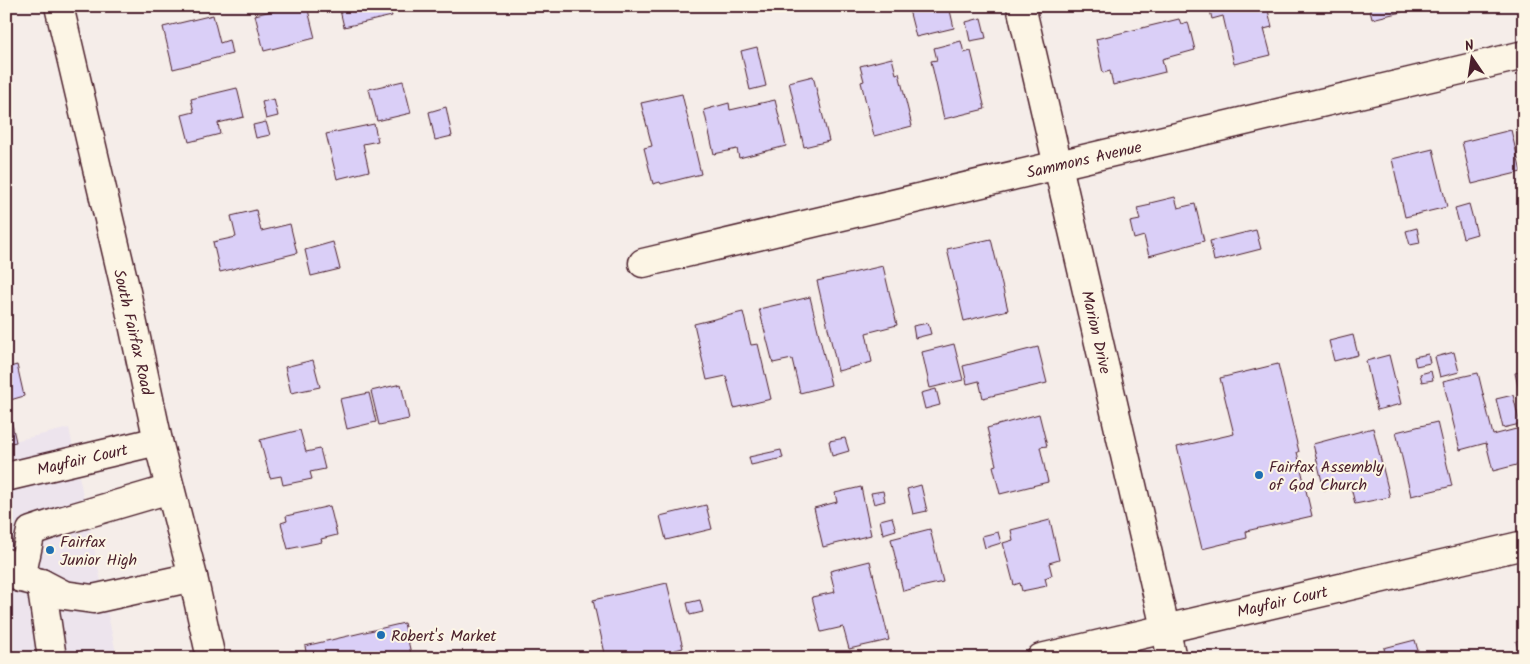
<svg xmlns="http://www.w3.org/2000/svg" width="1530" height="664" viewBox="0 0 1530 664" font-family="Kalam,sans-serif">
  <rect width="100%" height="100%" fill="#f5ede9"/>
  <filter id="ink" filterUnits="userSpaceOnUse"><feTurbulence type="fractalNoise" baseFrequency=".02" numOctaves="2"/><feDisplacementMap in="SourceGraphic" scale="10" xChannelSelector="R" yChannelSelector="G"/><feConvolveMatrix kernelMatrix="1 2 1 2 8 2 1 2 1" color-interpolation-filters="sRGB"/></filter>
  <g filter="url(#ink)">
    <path fill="#ede4ed" d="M69,428L117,658H6V443Z"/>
    <g fill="#dacff7" stroke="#4a1f2b">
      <path d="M291,6H307L315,38L264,51L255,15Z"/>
      <path d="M339,6H389L392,16L344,27Z"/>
      <path d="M908,6H949L954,28L916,37Z"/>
      <path d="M1209,6H1267L1272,27L1264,29L1271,55L1234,64L1223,16L1212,19Z"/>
      <path d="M1369,6H1422V7L1372,19Z"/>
      <path d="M213,15L220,43L229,40L232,54L173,69L163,27Z"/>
      <path d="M981,18L986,38L970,41L966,22Z"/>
      <path d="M1179,19L1181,24L1188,22L1195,50L1162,59L1165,72L1113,85L1110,71L1103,73L1096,39Z"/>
      <path d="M961,41L964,53L971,51L985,109L944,119L931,61L937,60L934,48Z"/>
      <path d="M757,47L766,86L750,90L741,51Z"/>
      <path d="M892,58L896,74L899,73L912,126L874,136L861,82L864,81L860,66Z"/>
      <path d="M813,76L829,141L804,147L789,82Z"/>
      <path d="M403,81L411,113L377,121L369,89Z"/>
      <path d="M237,88L244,117L218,123L220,134L189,142L182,115L194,112L191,99Z"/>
      <path d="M682,94L701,174L661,184L660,182L653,184L644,148L652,146L641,103Z"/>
      <path d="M274,99L278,116L266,119L262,102Z"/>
      <path d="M775,100L786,146L739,158L737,149L714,154L704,110L729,103L730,110Z"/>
      <path d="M446,107L452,136L435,140L429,112Z"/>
      <path d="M266,122L270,135L256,138L253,125Z"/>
      <path d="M374,124L378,141L363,144L369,171L337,179L326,134Z"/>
      <path d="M1511,130L1521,172L1472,184L1462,142Z"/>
      <path d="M1433,149L1447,207L1405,217L1392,159Z"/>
      <path d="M1175,197L1178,208L1195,204L1204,241L1149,256L1144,236L1134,239L1130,222L1140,220L1137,208L1151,205L1150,203Z"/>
      <path d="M1469,204L1477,234L1463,238L1455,208Z"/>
      <path d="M256,210L261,231L290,224L297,253L220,272L213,242L236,237L231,216Z"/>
      <path d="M1417,228L1420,243L1410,245L1406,231Z"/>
      <path d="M1256,230L1261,249L1214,261L1210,241Z"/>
      <path d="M991,239L1008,310L964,321L947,249Z"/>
      <path d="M333,242L340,269L311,276L305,250Z"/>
      <path d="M883,266L897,325L866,333L872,362L838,371L817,281Z"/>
      <path d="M810,297L831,385L800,393L792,359L773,363L759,309Z"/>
      <path d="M743,312L751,345L758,344L771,399L734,408L726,376L707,380L694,324Z"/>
      <path d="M928,323L931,334L915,338L913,326Z"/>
      <path d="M1353,335L1358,355L1334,361L1329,341Z"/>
      <path d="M954,344L963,380L930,388L922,352Z"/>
      <path d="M1038,347L1047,383L983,398L979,381L967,384L963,366Z"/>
      <path d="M1454,352L1459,372L1440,377L1435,357Z"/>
      <path d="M1428,354L1430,363L1416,366L1414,357Z"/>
      <path d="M1389,355L1401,404L1377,410L1366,361Z"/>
      <path d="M313,360L320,387L291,393L285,367Z"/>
      <path d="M1278,364L1299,452H1297L1312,516L1246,531L1247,538L1202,549L1177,447L1234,434L1220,378Z"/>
      <path d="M17,365L24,396L7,401L16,442L6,444V368Z"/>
      <path d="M1431,371L1433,380L1422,382L1420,374Z"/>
      <path d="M1524,371V412L1515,373Z"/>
      <path d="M1478,373L1493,435L1520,428L1524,444V463L1493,471L1486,443L1460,450L1443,381Z"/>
      <path d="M401,384L409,419L379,425L371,391Z"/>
      <path d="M936,389L940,405L925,409L921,393Z"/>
      <path d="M369,393L376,422L347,429L340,399Z"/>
      <path d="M1513,395L1520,424L1503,428L1496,399Z"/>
      <path d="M1039,414L1047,446L1040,447L1048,482L1000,494L993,466L996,465L987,428Z"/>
      <path d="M1437,422L1452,486L1411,496L1396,432Z"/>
      <path d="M1373,428L1390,497L1355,504L1350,483L1324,490L1313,444Z"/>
      <path d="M300,430L306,452L320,449L325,469L310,472L312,479L283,485L281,476L270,478L260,440Z"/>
      <path d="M845,438L849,451L832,456L829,441Z"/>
      <path d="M781,450L783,458L751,465L749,457Z"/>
      <path d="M921,485L927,511L913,514L907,489Z"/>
      <path d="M861,487L871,535L823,547L814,508L837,502L835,493Z"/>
      <path d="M883,491L885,501L874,504L871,493Z"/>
      <path d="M706,505L712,529L666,540L660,516Z"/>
      <path d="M330,506L337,535L321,539L322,542L288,549L281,523L287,521L286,516Z"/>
      <path d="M892,517L896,530L883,534L880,520Z"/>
      <path d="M1050,520L1059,560L1049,563L1052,575L1045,578L1047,586L1022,591L1020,583L1014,585L1003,543L1013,540L1011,530Z"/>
      <path d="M930,529L943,582L903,591L891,539Z"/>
      <path d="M998,532L1001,543L985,548L982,536Z"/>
      <path d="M870,561L889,640L849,649L843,627L821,632L812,597L835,592L830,571Z"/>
      <path d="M667,583L683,648L643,658H606L593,600Z"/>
      <path d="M700,600L703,612L690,615L687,603Z"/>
      <path d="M404,623L412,658H307L305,646Z"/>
      <path d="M1524,639V658H1520L1516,641Z"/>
      <path d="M1415,640L1420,658H1386L1384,648Z"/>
    </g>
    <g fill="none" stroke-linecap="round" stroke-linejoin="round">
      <defs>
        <g id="minor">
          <path d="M59,6L127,296L158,441L193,577L211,658"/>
          <path d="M1021,6L1172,658"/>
          <path d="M643,263L1524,55"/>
          <path d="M6,477L158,441"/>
          <path d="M6,563L21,578L31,531L61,521L170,489"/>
          <path d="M21,578L41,583L64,595L93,599L193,577"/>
          <path d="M41,583L52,658"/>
          <path d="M1041,658L1524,545"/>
        </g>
      </defs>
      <use href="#minor" stroke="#4a1f2b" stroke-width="31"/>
      <use href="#minor" stroke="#fcf5e5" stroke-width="28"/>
    </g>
  </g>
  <g fill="#1f6fb2" stroke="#fcf5e5" stroke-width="2">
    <circle cx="1259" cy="475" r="5"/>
    <circle cx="50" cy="550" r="5"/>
    <circle cx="381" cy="635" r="5"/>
  </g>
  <g text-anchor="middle" stroke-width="4" stroke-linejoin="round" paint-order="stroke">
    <g font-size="16" fill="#4a1f2b" stroke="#fcf5e5">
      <text transform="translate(1084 159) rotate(-13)" y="6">Sammons Avenue</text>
      <text transform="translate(134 332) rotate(77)" y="6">South Fairfax Road</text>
      <text transform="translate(1097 332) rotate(77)" y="6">Marion Drive</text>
      <text transform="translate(82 459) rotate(-13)" y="6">Mayfair Court</text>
      <text transform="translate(1282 601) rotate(-13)" y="6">Mayfair Court</text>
    </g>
    <g font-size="16" fill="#4a1f2b" stroke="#fcf5e5" text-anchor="start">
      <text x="1269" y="472">Fairfax Assembly<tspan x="1269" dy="18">of God Church</tspan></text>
      <text x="60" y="547">Fairfax<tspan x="60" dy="18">Junior High</tspan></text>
      <text x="391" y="641">Robert's Market</text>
    </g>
  </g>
  <rect width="1530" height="664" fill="none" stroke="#fcf5e5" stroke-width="25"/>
  <rect x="12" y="12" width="1505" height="639" fill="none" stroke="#4a1f2b" stroke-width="2" filter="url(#ink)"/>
  <g transform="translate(1472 58) rotate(347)" stroke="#fcf5e5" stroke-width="4" paint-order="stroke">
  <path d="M0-4L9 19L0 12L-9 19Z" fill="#4a1f2b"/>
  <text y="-8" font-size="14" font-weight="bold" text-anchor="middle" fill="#4a1f2b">N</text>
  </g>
</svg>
